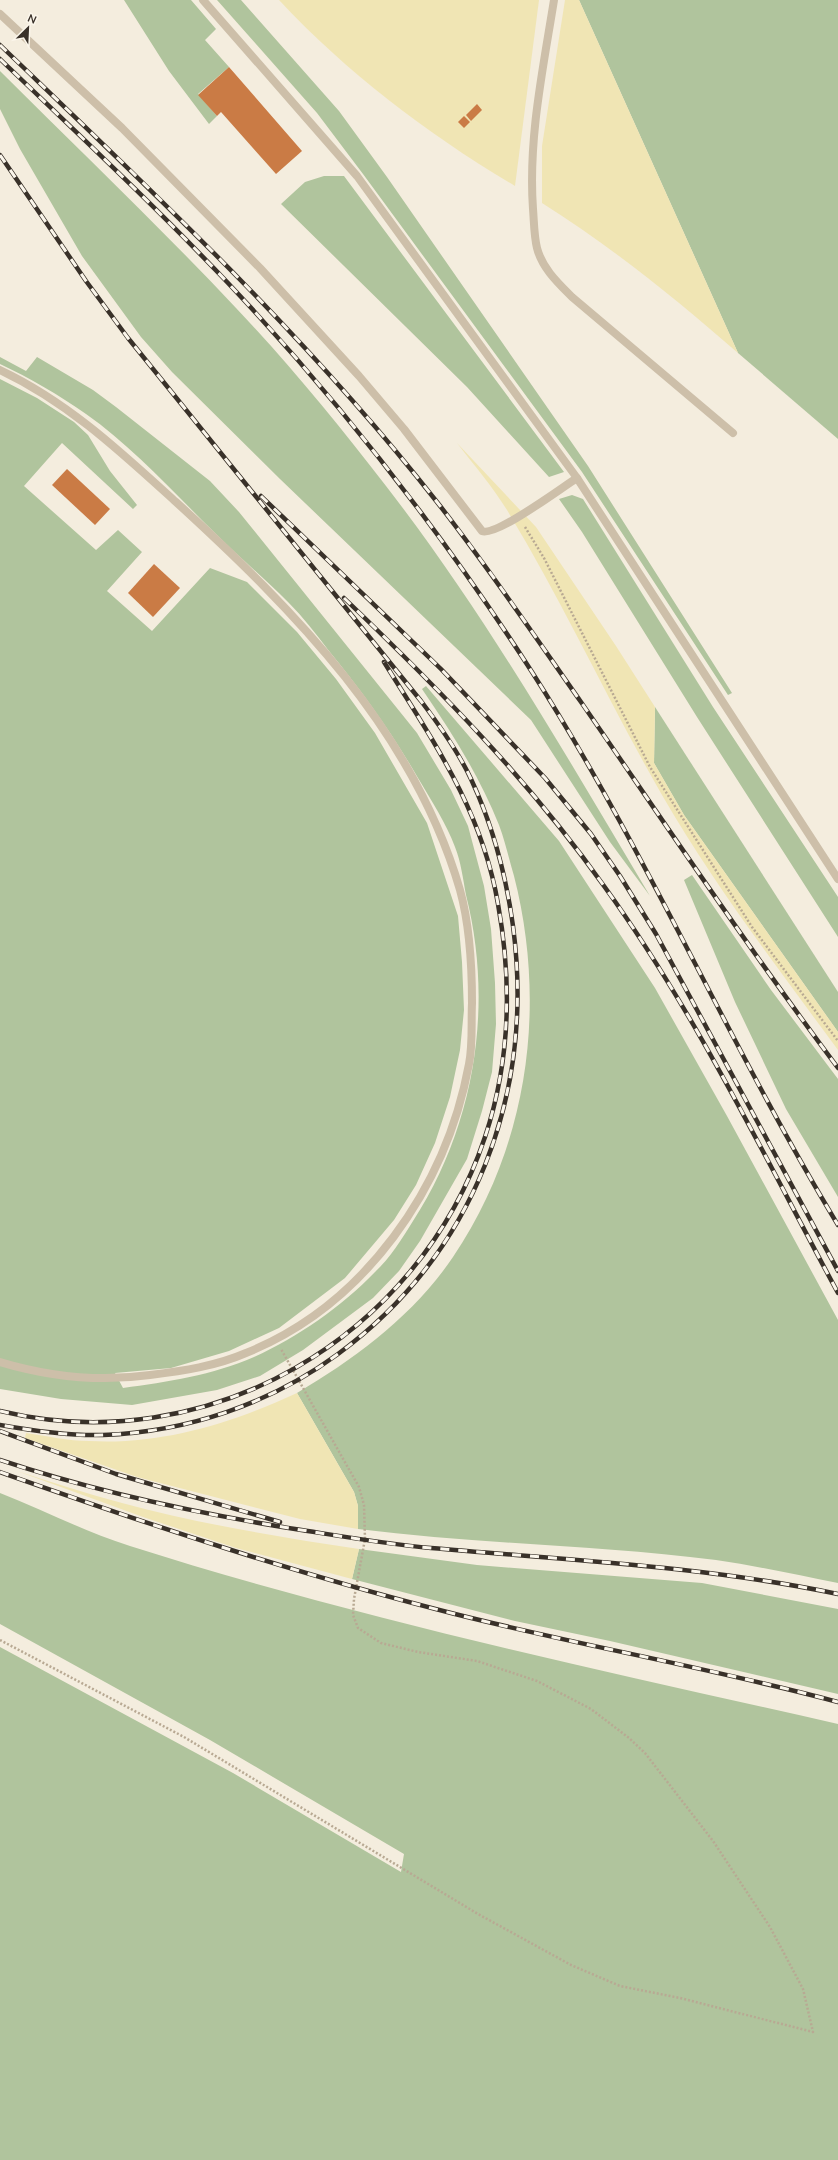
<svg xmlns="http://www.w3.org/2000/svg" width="838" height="2160" viewBox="0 0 838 2160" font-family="Mulish,sans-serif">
  <rect width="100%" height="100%" fill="#f4edde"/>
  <g fill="#b0c49d">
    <path d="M124,0H191L216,29L205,40L229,67L198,94L217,116L209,124L169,71Z"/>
    <path d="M217,0H241L339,111L387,177L588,466L732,693L728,695L582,472L363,174L317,113Z"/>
    <path d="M579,0H838V439L738,353Z"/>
    <path d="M0,71C79,150 160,227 236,308C289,364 339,425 386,486C486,615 567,757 650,896L610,842L531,720L280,479L172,372L141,337L82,256L20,149L0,109Z"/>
    <path d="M324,176H344L564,472L549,477L467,387L281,204L305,182Z"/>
    <path d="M0,357L26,371L37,357L93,390L116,407L210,481L239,512L417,733L451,790L468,826L484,886L491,929L495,983L496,1024L492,1072L482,1111L467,1159L420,1241L399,1271L373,1298L303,1350L260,1376L217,1390L132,1405L61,1399L0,1389V379L37,398L74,422L88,435L110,471L137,505L133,509L62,443L24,486L96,550L118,530L142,552L107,591L152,631L210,568L247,582L297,632L336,679L375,733L427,823L458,916L462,962L464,1010L460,1050L450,1097L435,1143L416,1185L394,1220L345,1278L279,1328L229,1351L171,1368L115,1373L123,1388C167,1382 213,1375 254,1357C298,1337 341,1307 375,1272C390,1258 402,1239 413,1221C475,1126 494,1005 466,895C463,879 461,862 455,847C446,823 431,800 418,778C392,733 362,691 329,651C316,634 303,617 288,602C265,579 239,557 216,534C175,494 133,447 86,414C59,395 30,378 0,364Z"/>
    <path d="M572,495L583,499L713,707L838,897V937L697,717L582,532L559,499Z"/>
    <path d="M426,686L559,841L655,988L727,1116L838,1320V1583C798,1575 757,1566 716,1560C597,1545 477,1544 358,1529V1506L354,1492L297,1393C356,1358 414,1315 453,1257C529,1145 547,1005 514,876C509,859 505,841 499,825C479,775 452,733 422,689Z"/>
    <path d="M655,707L838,992V1032L684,815L654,763Z"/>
    <path d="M692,875L771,990L838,1079V1197L786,1109L735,1002L684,880Z"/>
    <path d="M0,1493C44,1510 85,1532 130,1546C362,1620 601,1670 838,1724V2160H0V1647L233,1773L401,1872L404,1854L210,1740L0,1624Z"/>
    <path d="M359,1549L477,1565L702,1583L838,1609V1694L610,1641L515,1621L352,1579Z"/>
  </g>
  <g fill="#f0e5b4">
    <path d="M279,0H539L515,186C429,135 348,74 279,0Z"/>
    <path d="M565,0H579L738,353C676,299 612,247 542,203V146Z"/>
    <path d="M457,443L536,527L616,646L655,707L654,763L684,815L838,1032V1050C777,967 714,885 662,795C608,701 563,602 507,510C492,486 474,465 457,443Z"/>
    <path d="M297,1393L354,1492L358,1506V1529L300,1519L137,1477L25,1438L26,1433C47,1436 68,1441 89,1441C162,1445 232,1423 297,1393Z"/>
    <path d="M17,1471C52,1482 87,1494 122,1503C200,1524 279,1537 359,1549L352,1579L236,1548L143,1517Z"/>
  </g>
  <g fill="#ca7b45">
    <path d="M229,67L302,151L276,174L221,112L217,116L198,95Z"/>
    <path d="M477,104L482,110L471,121L466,115Z"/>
    <path d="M464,116L470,122L464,128L458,122Z"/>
    <path d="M67,469L110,509L95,525L52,485Z"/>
    <path d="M154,564L180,588L153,617L128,593Z"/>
  </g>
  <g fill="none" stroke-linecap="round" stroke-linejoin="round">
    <g stroke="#b8a993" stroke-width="2.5" stroke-dasharray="2 2" stroke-linecap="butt">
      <path d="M525,527L544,558L650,767L752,927L838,1041"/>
      <path d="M0,1640L184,1737L478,1914L571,1965L620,1986L680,1998L813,2032L803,1989L770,1927L713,1841L645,1753L629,1738L591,1709L537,1681L477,1661L418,1652L381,1643L358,1628L353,1615L354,1599L365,1539L364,1505L359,1487L281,1349"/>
    </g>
    <g stroke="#cdbfa9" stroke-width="8">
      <path d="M203,0L357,176L577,478L838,879"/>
      <path d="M554,0C543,69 528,139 533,209C534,221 534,236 537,248C542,268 558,283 572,297L733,433"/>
      <path d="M0,14L122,128L260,268L359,376L404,429L482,531C496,537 561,488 577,478"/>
      <path d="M0,370C68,402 121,452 176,502C294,610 414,731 460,890C470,926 472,965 472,1003C471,1023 473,1044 469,1064C446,1188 365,1305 246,1353C216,1366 183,1371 150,1375C99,1382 50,1377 0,1362"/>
    </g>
    <defs>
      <g id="rail">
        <path d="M0,45C152,191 306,335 437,502C488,567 534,635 581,702C666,825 749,949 838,1068"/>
        <path d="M0,59C77,133 155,206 228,283C341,403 443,534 532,672C646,850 729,1045 838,1225"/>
        <path d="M0,155L86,281L128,338L421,701C440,726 458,751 471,779C493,826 506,875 513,926C535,1093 475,1253 338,1354C270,1404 187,1432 103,1435C69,1436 34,1431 0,1425"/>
        <path d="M261,496L441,669L545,778L591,834L620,876L656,934L838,1271"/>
        <path d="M344,598C439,689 528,779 604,886C696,1013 764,1156 838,1293"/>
        <path d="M0,1411C207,1461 418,1338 485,1137C510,1062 512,981 498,904C482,810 433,741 384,662"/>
        <path d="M0,1431L116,1474L280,1522"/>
        <path d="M0,1460C96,1492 195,1513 295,1529C340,1536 385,1544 431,1548C567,1560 704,1566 838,1594"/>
        <path d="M0,1472C150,1525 300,1575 455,1614C582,1646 711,1668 838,1702"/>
      </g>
    </defs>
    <use href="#rail" stroke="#393129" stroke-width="4.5"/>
    <use href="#rail" stroke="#fbf6eb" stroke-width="3" stroke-dasharray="9" stroke-linecap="butt"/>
  </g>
  <g transform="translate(28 28) rotate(24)" stroke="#fbf6eb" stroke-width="3" paint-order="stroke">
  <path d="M0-3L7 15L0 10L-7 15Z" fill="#393129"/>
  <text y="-6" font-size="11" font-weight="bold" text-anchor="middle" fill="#393129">N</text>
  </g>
</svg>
